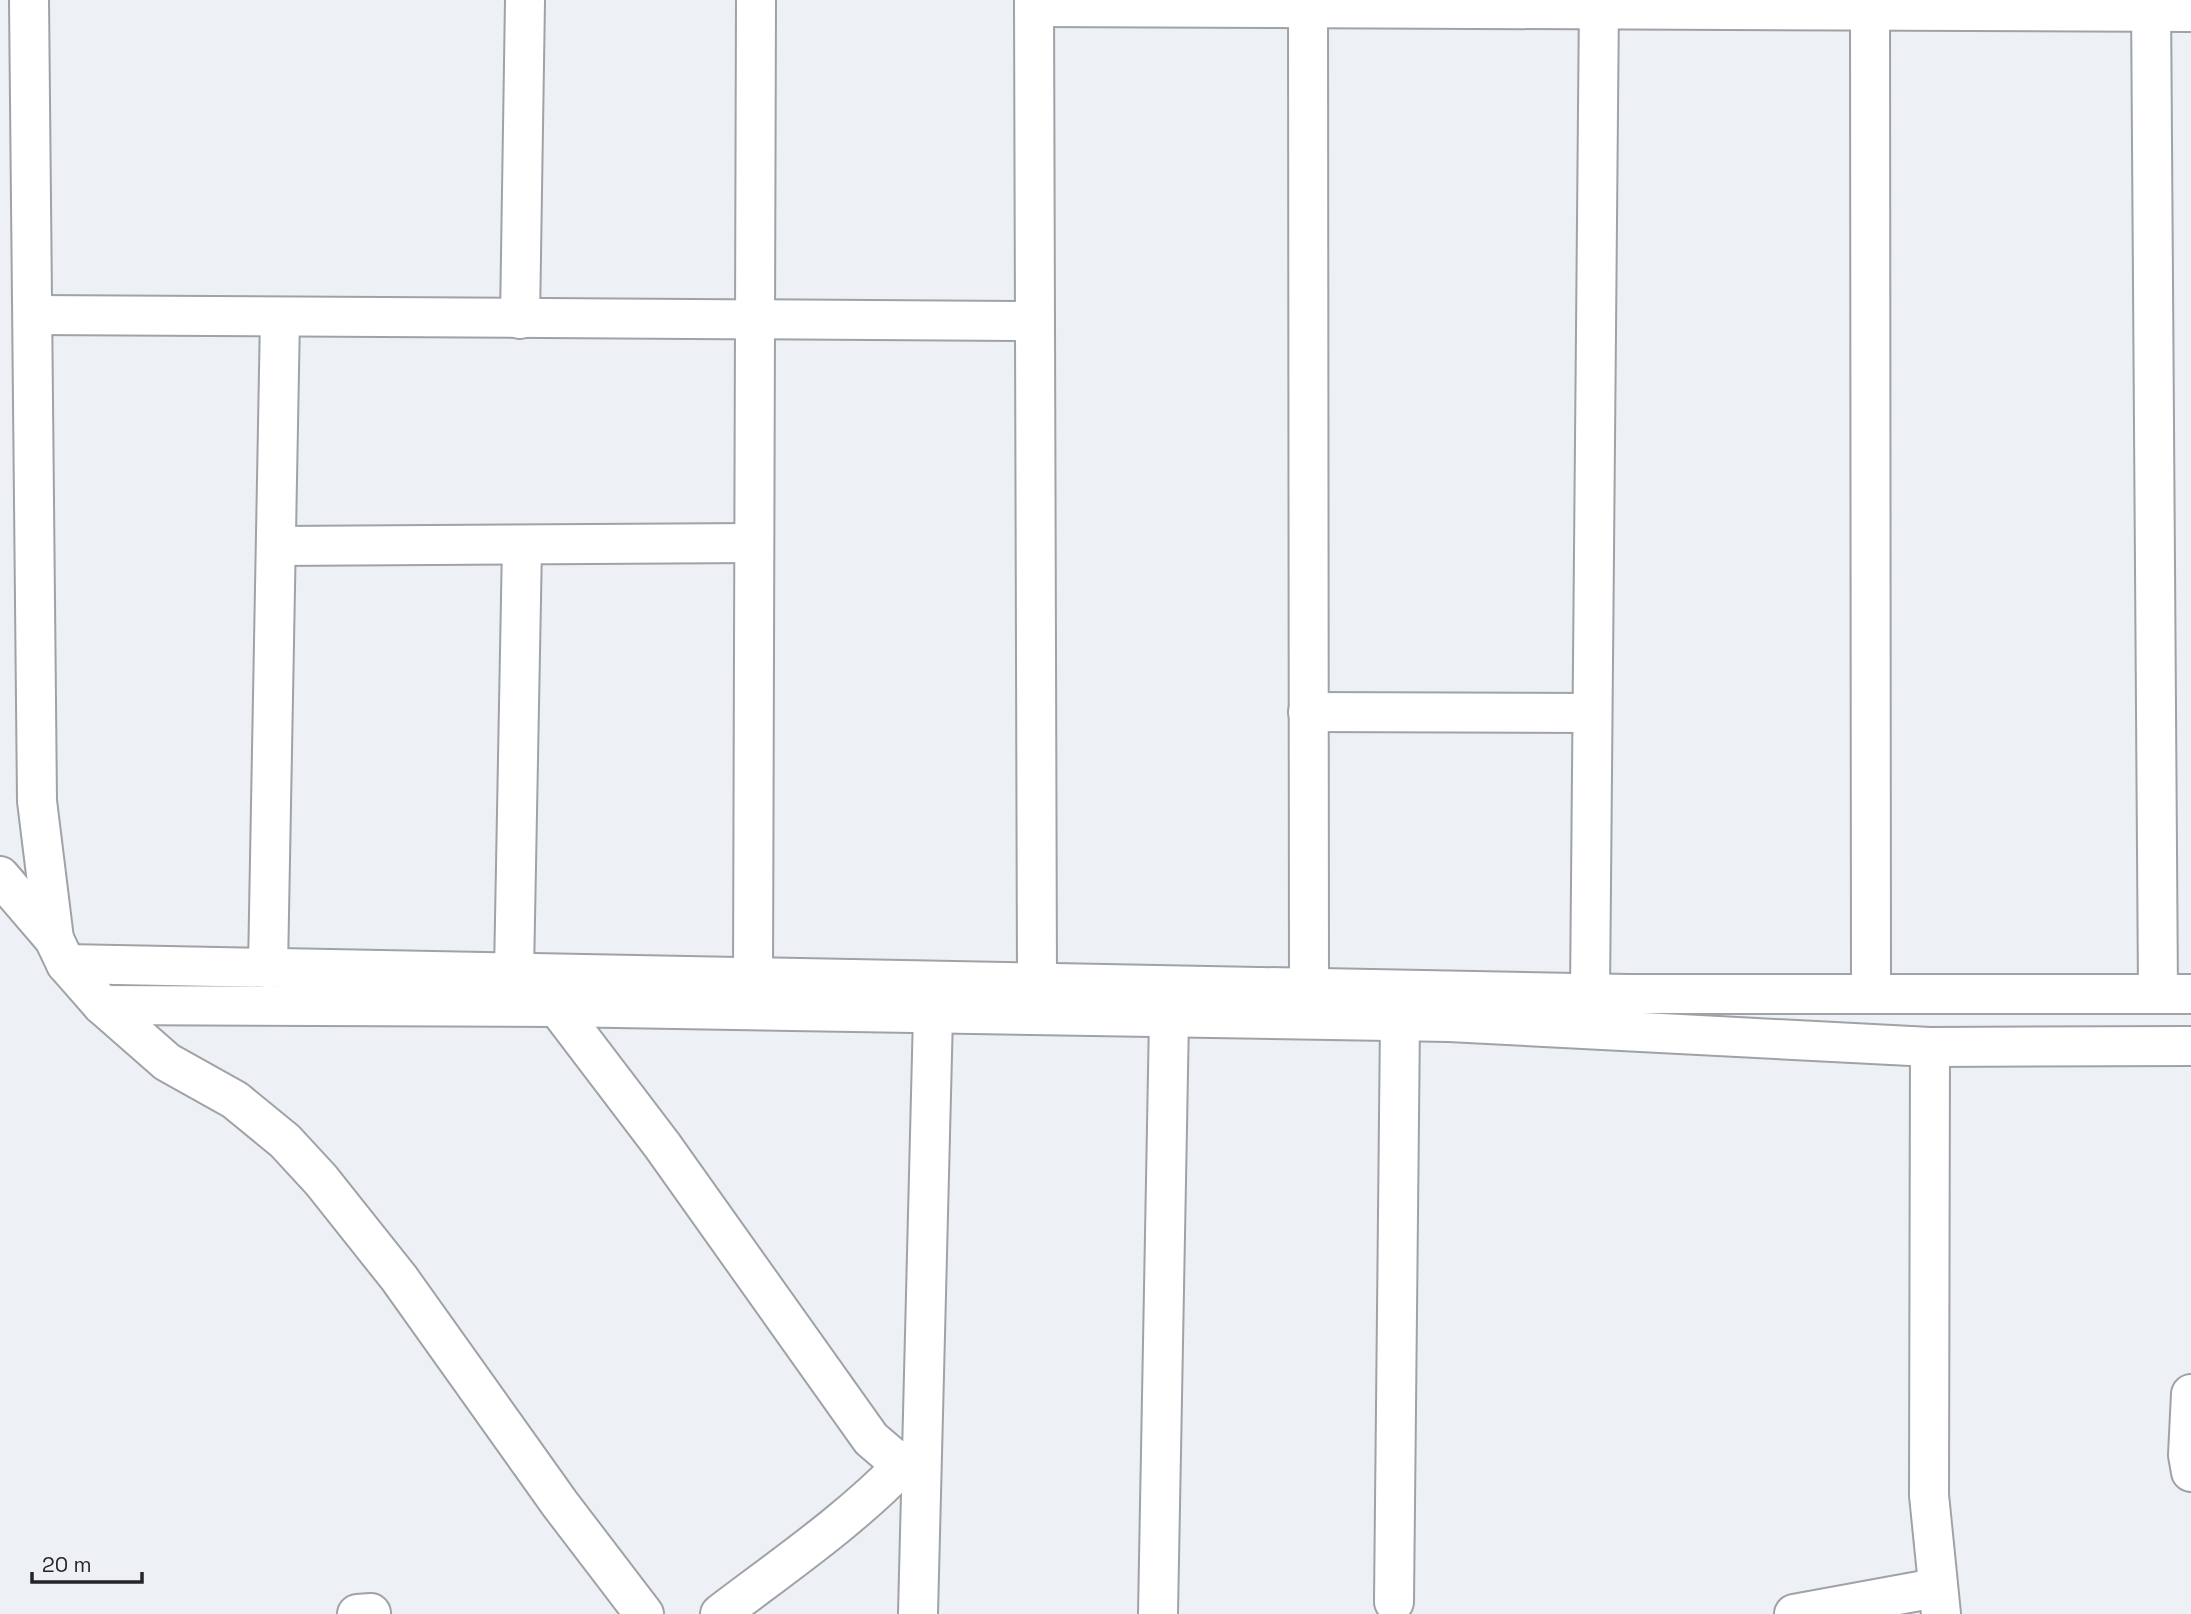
<svg xmlns="http://www.w3.org/2000/svg" width="2191" height="1614" viewBox="0 0 2191 1614" font-family="'Space Grotesk',sans-serif">
  <rect width="100%" height="100%" fill="#edf0f4"/>
  <g fill="none" stroke-linecap="round" stroke-linejoin="round">
    <defs>
      <g id="minor">
        <path d="M29,0L37,801L54,939"/>
        <path d="M1034,0L1037,981"/>
        <path d="M1308,0L1309,987"/>
        <path d="M1870,0L1871,993"/>
        <path d="M2151,0L2158,992"/>
        <path d="M1034,7L2191,12"/>
        <path d="M33,315L1035,321"/>
        <path d="M520,319L525,0"/>
        <path d="M276,546L754,543"/>
        <path d="M1308,712L1592,713"/>
        <path d="M0,876L54,939L66,964L102,1005L167,1062L235,1100L285,1141L321,1180L399,1278L560,1504L644,1614"/>
        <path d="M66,964L1628,994H2191"/>
        <path d="M268,968L280,317"/>
        <path d="M514,973L522,545"/>
        <path d="M753,977L756,0"/>
        <path d="M1590,994L1599,0"/>
        <path d="M102,1005L557,1007L1449,1022L1930,1047L2191,1046"/>
        <path d="M557,1007L662,1145L871,1439L892,1457L921,1468"/>
        <path d="M1930,1047L1929,1495L1941,1614"/>
        <path d="M2191,1394L2188,1455L2191,1472"/>
        <path d="M1394,1602L1400,1021"/>
        <path d="M357,1614L371,1613"/>
        <path d="M720,1614C783,1566 849,1521 904,1464"/>
        <path d="M918,1614L933,1015"/>
        <path d="M1158,1614L1169,1018"/>
        <path d="M1794,1614L1936,1588"/>
      </g>
    </defs>
    <use href="#minor" stroke="#9fa2a6" stroke-width="42"/>
    <use href="#minor" stroke="#fff" stroke-width="38"/>
  </g>
  <path d="M32 1572v10h110v-10" fill="none" stroke="#242527" stroke-width="3.5"/>
  <text x="42" y="1572" font-size="21" fill="#242527" stroke="#edf0f4" stroke-width="5" paint-order="stroke">20 m</text>
</svg>
